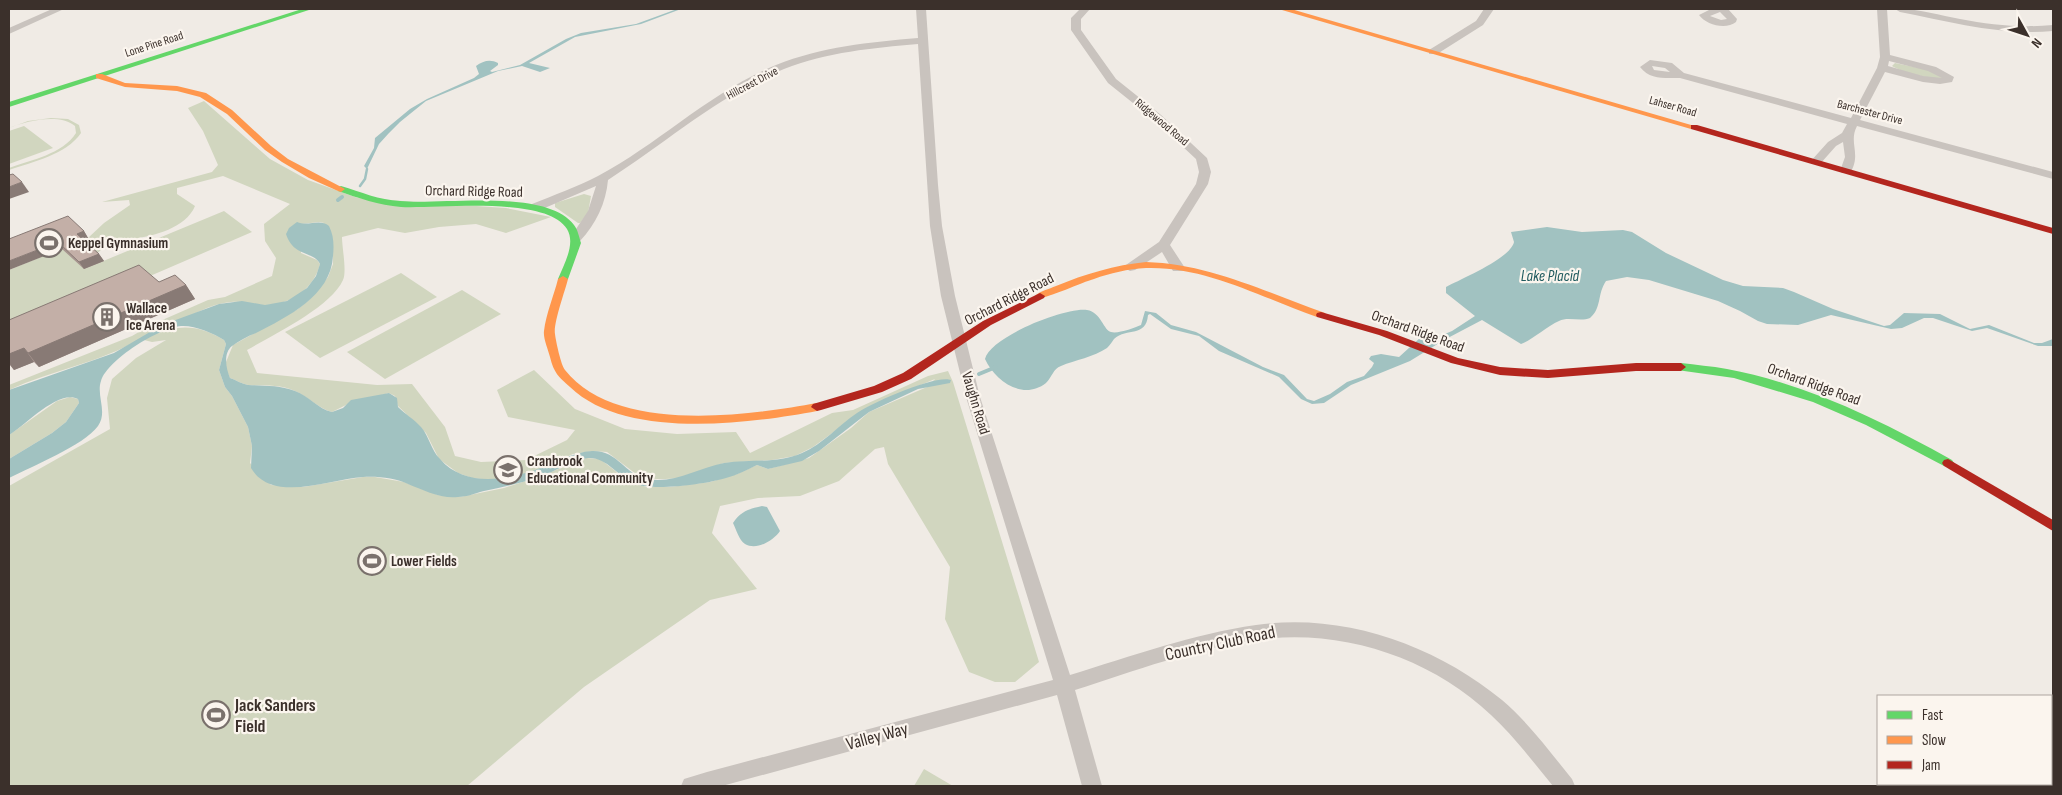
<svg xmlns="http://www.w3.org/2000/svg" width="2062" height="795" viewBox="0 0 2062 795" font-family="'Sofia Sans Condensed',sans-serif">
  <rect width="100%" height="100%" fill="#f0ebe5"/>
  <g fill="#d1d6bf" fill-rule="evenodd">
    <path d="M1895,63L1938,72L1943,78C1932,80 1901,72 1892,66Z"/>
    <path d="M204,101L270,159L308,180L358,198L506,208L551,217L506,233L476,224L439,227L405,233L378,228L342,237C342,247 347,272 343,280C331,307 273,335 247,350L257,373L377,385L412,384L445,427L455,456L481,462L526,460L567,440L575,430L508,417L497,390L534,370L575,409L625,429L677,434L736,432L750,453L832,413L853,410L928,376L948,371L953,382L1039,662L1015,682H995L969,672L945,619L950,567L888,464L884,447L875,449L839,481L800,496L758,498L720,506L712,533L757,589L710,600L584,687L467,786H9V486L110,429L107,398L112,379L136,358L166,340L152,342L140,339C99,363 52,370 9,390V385L132,336L151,325L208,300L225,297L272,276L276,258L265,241L264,224L290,204L223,176L177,188V194L195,206C186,228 154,236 132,239C128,240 124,239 120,240C105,243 93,257 84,269L224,211L252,232L11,336L9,334V270L88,238L104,223L130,205L129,200L102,202L212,172L218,165L203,131L188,108ZM320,222L324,223L333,256V264L328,277L310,299L298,309L233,345L226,362L225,368L230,378C236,380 242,384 248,385C264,386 280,384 295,391C309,397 319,409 332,412L348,404L389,393L395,396L398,406L426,433L439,459L458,473L472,478L491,480L512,478L540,469L573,454L594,451L607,452L640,477L649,479H665L681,478L724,463L772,460L795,456L813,447L868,407L935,379L927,387L869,412L851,428L809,458L768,469L757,465L737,474L710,482L670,487H646L618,473L600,459L586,458L538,477L504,488L460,497L438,495L404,482L375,477H363L303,487L271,485L250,463L252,446L248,427L232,396L225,387L219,370L226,344L224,340C202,327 182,323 158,334C179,323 201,307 224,303C243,299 250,305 266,305C290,305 314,289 320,264L317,260L301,253V224Z"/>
    <path d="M51,118L68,119L79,125L81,133C66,155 32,162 9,170V168C31,160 63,154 76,133L75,126C59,113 27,121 9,128L28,121Z"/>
    <path d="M24,126L53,148L9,164V131Z"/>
    <path d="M584,194L591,196L588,213L580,223H578L555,207V203Z"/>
    <path d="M401,273L437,297L320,358L285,332Z"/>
    <path d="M462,290L501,314L385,379L347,352Z"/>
    <path d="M70,397L78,399L79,403L66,422L52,433L9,459V435L57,401Z"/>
    <path d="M924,769L953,786H914Z"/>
  </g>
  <g fill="#a1c2c1">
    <path d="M677,9H681L641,24L575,37L529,63L550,68L540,72L522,66L498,71L426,101L400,122L389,133L379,144L367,169L364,166L374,148L375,138L410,109L427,99L474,78L479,74L476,66C483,61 490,59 498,63V65L490,71L492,72L520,65L566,39L581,33L636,24Z"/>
    <path d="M297,222C308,227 320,218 329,226C334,236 334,246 333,256C331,296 287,317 256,333C248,336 239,341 232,346C223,353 226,369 230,378C236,380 242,384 248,385C265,386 279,385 295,391C309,396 318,409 332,412L343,408L351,400L389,393L397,398L398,407C405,414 414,419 421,427C429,436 431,450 440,459C465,488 507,480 538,469C556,463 573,452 592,451C618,450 625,475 647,479C675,484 698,468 724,463C750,459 777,464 802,453C823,444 839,425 857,413C871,403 937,374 951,380L950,383L918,389L869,412L819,451L802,461L768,469L757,465C747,470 737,475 726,478C707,484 650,492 633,483C617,476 607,457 588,458C571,460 555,472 539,477C521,483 503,487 484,491C476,493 467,497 458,497C441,499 423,490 408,484C396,478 377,476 363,477C331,479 272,504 251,468L252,446L248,427L232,396L225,387L219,370L226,344L224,340C213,333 194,325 181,326C159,328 108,359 101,381C96,395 108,412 98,426C83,446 32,466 9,478V459L52,433L66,422L79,403L78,399C58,389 25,426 9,435V390L114,353L162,325L219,304L242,301L265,305L287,301L307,288L316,276L320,264C314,251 293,257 286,234L289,228Z"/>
    <path d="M1547,227L1582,232L1623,230L1632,232L1666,253L1723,280L1743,286L1783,288L1794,292L1833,309L1884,326L1890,325L1904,313L1940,314L1970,329L1989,325L2034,343H2042L2053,339V346H2038L1987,328L1972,331L1933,318H1924L1902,328L1891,329L1831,315L1798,325L1767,324L1758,321L1740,311L1718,301L1649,280L1627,277L1606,281C1597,294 1602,308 1590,318C1580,322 1568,316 1559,321C1547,326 1531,341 1521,344L1482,320L1444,340L1410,361L1351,385L1324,403L1312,404L1301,399L1279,377L1219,351L1199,336L1171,329L1150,314L1148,315C1146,338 1127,327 1114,339C1112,342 1110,345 1107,348C1094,357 1075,360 1061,366C1053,369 1052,377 1046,383C1023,401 995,381 985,359C990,337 1065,307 1087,310C1101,312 1104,331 1111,332C1118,334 1134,328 1141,325L1145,311L1156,313L1171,325L1196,332L1263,367L1284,375L1307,399L1314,401L1330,394L1347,382L1364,376L1372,367L1374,363L1369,359L1371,356L1381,354L1399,357L1420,338L1440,336L1452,331L1475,316L1446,293V287C1461,279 1511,258 1514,242L1511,232Z"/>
    <path d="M762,506L767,507L780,531C774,540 757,551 745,544C739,540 736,529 733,523C741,511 749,509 762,506Z"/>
  </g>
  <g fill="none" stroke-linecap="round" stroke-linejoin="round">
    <g stroke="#a1c2c1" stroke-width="2.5">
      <path d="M360,186L365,179L367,169"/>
      <path d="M340,198L342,197"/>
    </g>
    <g stroke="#a1c2c1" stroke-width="4">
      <path d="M338,200L342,197"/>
      <path d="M979,374L996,367"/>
    </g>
    <g fill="#c9c3be" fill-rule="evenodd">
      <path d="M52,9H64L9,34V28Z"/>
      <path d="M916,9H926L938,185L942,226L955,296L980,397L1070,675C1132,656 1193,634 1256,625C1343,612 1435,645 1502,700C1529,723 1550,752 1572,779L1575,786H1553C1533,762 1514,736 1491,715C1430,657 1340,628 1257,640C1195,648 1135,671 1075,690L1102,786H1082L1057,695L722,786H681L684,779L707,772L1053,680L966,397L941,296L930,226L918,44C873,48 827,52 784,69C719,95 666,143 608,180C606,203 596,224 580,241L576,242L570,238L588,211L596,186L540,210H532L530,207L532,204C554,195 577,187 598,176C660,143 710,92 776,65C821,47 870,42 918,38Z"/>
      <path d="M1080,9H1090L1081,19V30L1116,79L1161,115L1207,158L1211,172L1208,184L1170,245L1185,268L1183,271H1173L1162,252L1135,270L1130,271L1123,267L1159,242L1196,184L1199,172L1196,159L1153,119L1108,83L1071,30V18Z"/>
      <path d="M1484,9H1494L1483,25L1437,54H1429V50L1476,21Z"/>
      <path d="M1711,9H1728L1737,19L1736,22C1726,30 1706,25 1699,15ZM1720,12L1727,19L1721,20L1710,16Z"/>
      <path d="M1877,9H1887L1890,55L1936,67L1954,77L1952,82L1940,84L1923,82L1885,72L1860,120L2053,172V179L1857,126C1848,143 1862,154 1850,173H1842L1840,171L1845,157L1843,142L1836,146L1820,164H1812L1810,162L1828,142L1842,133L1847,124L1680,78C1665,78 1650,80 1640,67L1650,60L1672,63L1684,73L1851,118L1877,68L1880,57ZM1889,61L1928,71L1942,78L1923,76L1888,66ZM1652,66L1665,68L1670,72L1654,70Z"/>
      <path d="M1895,9C1917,8 1939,15 1960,19C1991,25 2021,28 2053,25V31C2001,36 1951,22 1900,12Z"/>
    </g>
    <g fill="#63d668" fill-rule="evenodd">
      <path d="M302,9H312L9,107V102Z"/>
      <path d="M341,186C361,192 379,200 400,201C443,205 546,188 574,225C578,230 579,237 581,243L568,279L563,282L558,279C564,264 576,244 567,229C546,195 437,209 401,207C379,205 358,198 338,191V187Z"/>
      <path d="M1681,363C1696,365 1711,366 1727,369C1807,384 1882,421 1952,460L1954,463L1952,466H1944L1866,425L1813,402L1734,378L1677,370L1676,367L1677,364Z"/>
    </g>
    <g fill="#ff974d" fill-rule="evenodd">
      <path d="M1281,9H1291L1698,127L1697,129H1691L1282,10Z"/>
      <path d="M96,74H102L125,83L177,86L206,93L232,110L271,146L288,159L345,189L341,192L338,191L309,178L282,162L265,150L227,114L200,97L177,91L125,87L96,78Z"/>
      <path d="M1146,262C1210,264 1265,292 1325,313L1326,315L1325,317H1317C1262,298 1206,266 1146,268C1128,269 1110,273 1094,279C1082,282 1045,300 1036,298L1035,296C1040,291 1049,289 1056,286C1085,274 1115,265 1146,262Z"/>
      <path d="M563,276L568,279C565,291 553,324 555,334C556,342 561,365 565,370C615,434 747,416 817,403L823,407L817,411C748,424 625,440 570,387C558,376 554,373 550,357C548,349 543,338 544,331C546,314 554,295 558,279Z"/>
    </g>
    <g fill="#b3261e" fill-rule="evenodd">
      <path d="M1691,125H1697L2053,228V234L1691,129Z"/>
      <path d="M1040,293L1045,296L1044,298L991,325L911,379L882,392L821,410L817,411L811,407L813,404L874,386L903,373L983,321Z"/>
      <path d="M1321,312L1387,331L1458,358L1500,367L1548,370L1636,363H1681L1686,367L1681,371H1636L1548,378L1500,375L1451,363L1379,335L1317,317L1316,315L1317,313Z"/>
      <path d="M1948,459L2053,520V531L1944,466L1942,463L1944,460Z"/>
    </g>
  </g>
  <g fill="#a89690">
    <path d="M84,231L88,238L83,240L99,254L104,261L84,269L62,249L9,239Z"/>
    <path d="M159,282L186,285L195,299L39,367L34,362L14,370L9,364V320Z"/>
  </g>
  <g fill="#887a75">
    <path d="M22,182L29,192L9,199V187Z"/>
    <path d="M84,231L88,238L81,241L77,234Z"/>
    <path d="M58,242L62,249L9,270V261Z"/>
    <path d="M99,254L104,261L84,269L79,262Z"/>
    <path d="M186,285L195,299L39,367L28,353Z"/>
    <path d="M24,348L34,362L14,370L9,363V354Z"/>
  </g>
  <g fill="#c3afa7" stroke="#887a75">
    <path d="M13,174L22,182L9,187V175Z"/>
    <path d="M68,216L84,231L77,234L99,254L79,262L58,242L9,261V239Z"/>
    <path d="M139,265L159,282L175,275L186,285L28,353L24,348L9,354V320Z"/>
  </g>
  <defs>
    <symbol id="stadium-ring" viewBox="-11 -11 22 22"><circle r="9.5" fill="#fbf5ee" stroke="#7a716c" stroke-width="1.5"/><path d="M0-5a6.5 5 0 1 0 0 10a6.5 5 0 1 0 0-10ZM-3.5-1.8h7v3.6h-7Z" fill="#7a716c"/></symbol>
    <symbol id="building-ring" viewBox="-11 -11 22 22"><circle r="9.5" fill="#fbf5ee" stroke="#7a716c" stroke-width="1.5"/><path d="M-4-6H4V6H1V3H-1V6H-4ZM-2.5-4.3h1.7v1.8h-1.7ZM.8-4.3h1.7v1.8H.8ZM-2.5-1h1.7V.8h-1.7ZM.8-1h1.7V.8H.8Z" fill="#7a716c"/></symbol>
    <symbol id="school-ring" viewBox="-11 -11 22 22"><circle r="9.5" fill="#fbf5ee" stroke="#7a716c" stroke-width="1.5"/><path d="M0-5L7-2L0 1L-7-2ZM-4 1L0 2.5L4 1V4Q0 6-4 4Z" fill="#7a716c"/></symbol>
  </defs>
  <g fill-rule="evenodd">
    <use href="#stadium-ring" x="33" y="227" width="32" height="32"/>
    <use href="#building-ring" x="91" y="301" width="32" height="32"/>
    <use href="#school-ring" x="492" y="454" width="32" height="32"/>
    <use href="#stadium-ring" x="356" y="545" width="32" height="32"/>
    <use href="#stadium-ring" x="200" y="699" width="32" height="32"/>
  </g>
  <g text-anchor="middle" stroke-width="4.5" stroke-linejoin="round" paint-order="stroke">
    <g font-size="12" fill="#3b302b" stroke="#fbf5ee">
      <text transform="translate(154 44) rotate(-18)" y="4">Lone Pine Road</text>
      <text transform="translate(752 83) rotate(-28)" y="4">Hillcrest Drive</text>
      <text transform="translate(1673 106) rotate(16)" y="4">Lahser Road</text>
      <text transform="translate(1870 112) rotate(15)" y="4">Barchester Drive</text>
      <text transform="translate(1162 122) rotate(40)" y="4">Ridgewood Road</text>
    </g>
    <g font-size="15" fill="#3b302b" stroke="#fbf5ee">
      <text transform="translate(474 191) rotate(1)" y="5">Orchard Ridge Road</text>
      <text transform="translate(1009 299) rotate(-27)" y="5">Orchard Ridge Road</text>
      <text transform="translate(1418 331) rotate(20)" y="5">Orchard Ridge Road</text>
      <text transform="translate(1814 384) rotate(20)" y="5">Orchard Ridge Road</text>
      <text transform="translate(976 403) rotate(73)" y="5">Vaughn Road</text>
    </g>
    <g font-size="15" font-weight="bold" fill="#3b302b" stroke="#fbf5ee" text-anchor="start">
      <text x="68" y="248">Keppel Gymnasium</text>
      <text x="126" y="313">Wallace<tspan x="126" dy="17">Ice Arena</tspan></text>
      <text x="527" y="466">Cranbrook<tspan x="527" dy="17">Educational Community</tspan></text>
      <text x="391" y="566">Lower Fields</text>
    </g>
    <g font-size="16" font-style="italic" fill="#1f5a5e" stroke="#fbf5ee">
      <text x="1550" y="281">Lake Placid</text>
    </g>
    <g font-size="18" fill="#3b302b" stroke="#fbf5ee">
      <text transform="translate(1220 643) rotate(-12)" y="6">Country Club Road</text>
      <text transform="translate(877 736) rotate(-15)" y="6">Valley Way</text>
    </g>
    <g font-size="18" font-weight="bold" fill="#3b302b" stroke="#fbf5ee" text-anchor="start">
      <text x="235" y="711">Jack Sanders<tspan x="235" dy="21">Field</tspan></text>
    </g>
  </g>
  <rect width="2062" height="795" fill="none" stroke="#3b302b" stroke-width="20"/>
  <rect x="1877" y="695" width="175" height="90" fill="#fbf5ee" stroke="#aea6a0"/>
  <rect x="1887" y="711" width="25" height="8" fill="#63d668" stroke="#aea6a0"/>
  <text x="1922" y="720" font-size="15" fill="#3b302b">Fast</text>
  <rect x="1887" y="736" width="25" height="8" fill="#ff974d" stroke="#aea6a0"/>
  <text x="1922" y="745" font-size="15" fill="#3b302b">Slow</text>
  <rect x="1887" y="761" width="25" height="8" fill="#b3261e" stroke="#aea6a0"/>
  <text x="1922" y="770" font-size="15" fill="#3b302b">Jam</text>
  <g transform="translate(2027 35) rotate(130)" stroke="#fbf5ee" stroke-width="4" paint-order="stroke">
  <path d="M0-4L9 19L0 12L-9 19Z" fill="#3b302b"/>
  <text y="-8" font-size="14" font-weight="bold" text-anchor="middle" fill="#3b302b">N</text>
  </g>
</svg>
